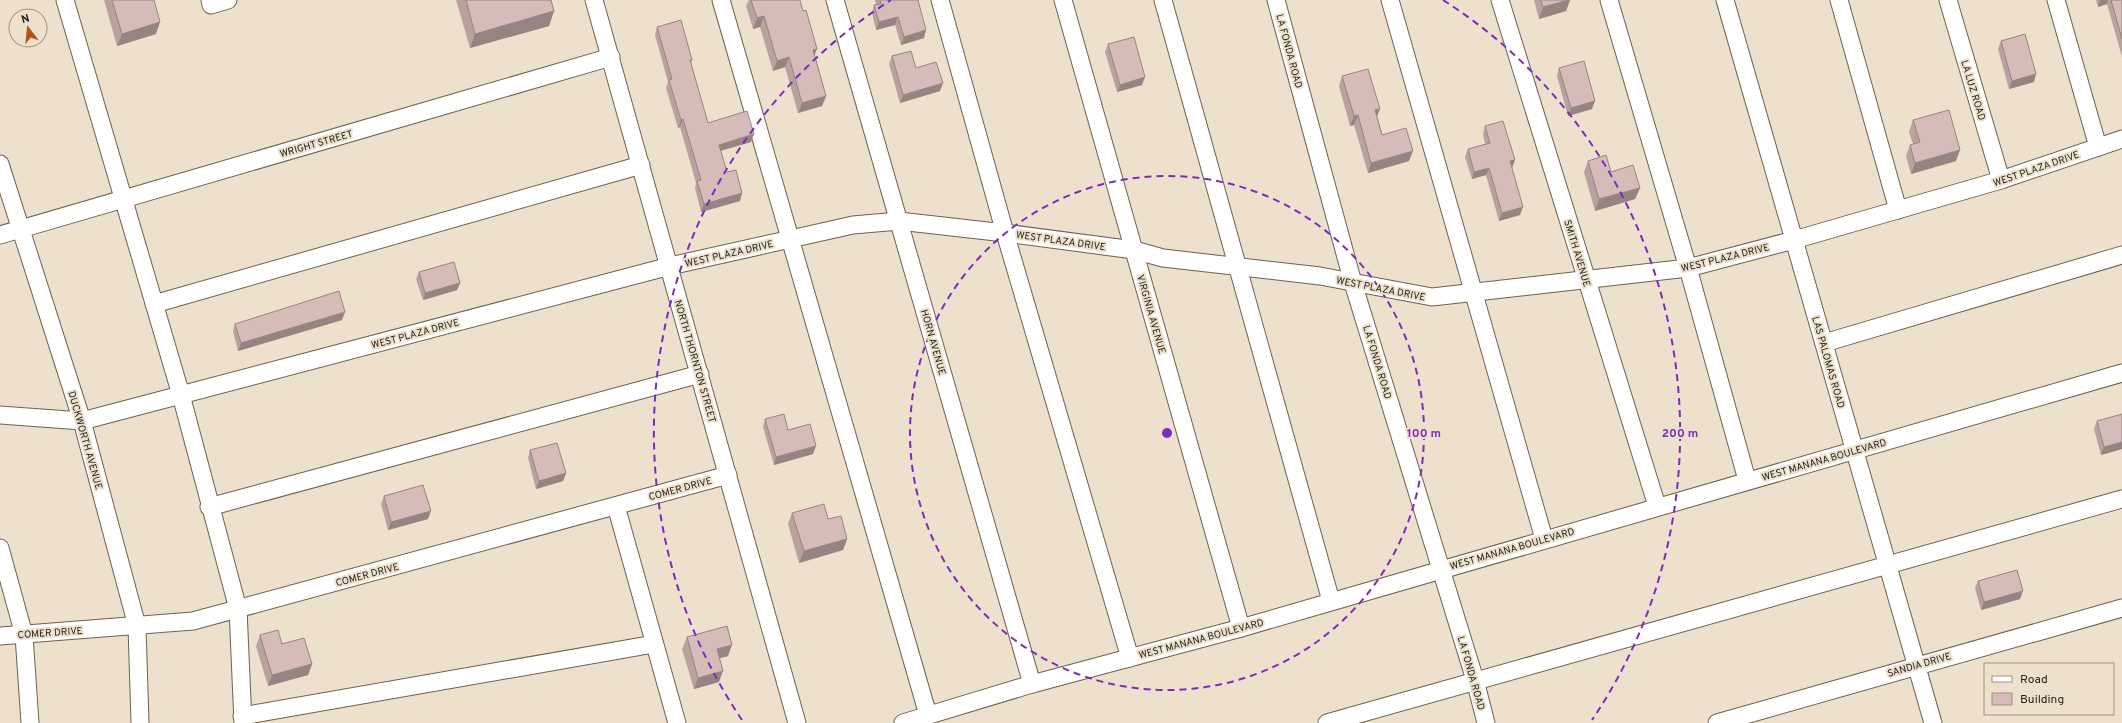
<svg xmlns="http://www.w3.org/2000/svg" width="2122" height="723" viewBox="0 0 2122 723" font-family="Overpass,sans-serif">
  <rect width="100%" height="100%" fill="#ede1cd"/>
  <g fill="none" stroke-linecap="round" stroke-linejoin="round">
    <defs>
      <g id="minor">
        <path d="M65,0L181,395L238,609L243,723"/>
        <path d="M210,0L211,5L228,0"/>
        <path d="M594,0L797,723"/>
        <path d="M721,0L928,715"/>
        <path d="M835,0L1032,684"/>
        <path d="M940,0L1005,233L1130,658"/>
        <path d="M1063,0L1241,628"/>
        <path d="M1163,0L1331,601"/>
        <path d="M1276,0L1353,283L1475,680L1486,723"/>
        <path d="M1390,0L1544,539"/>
        <path d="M1500,0L1657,506"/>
        <path d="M1609,0L1688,268L1747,480"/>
        <path d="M1725,0L1933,723"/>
        <path d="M1839,0L1898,210"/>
        <path d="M1948,0L2001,180"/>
        <path d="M2056,0L2098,147"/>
        <path d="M0,164L82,421L137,626L140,723"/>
        <path d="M0,235L611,57"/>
        <path d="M154,304L641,165"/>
        <path d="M1824,343L2122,255"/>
        <path d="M0,415L82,421L670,266L853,225L899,221L1005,233L1134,250L1163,258L1320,276L1432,297L1688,268L1794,240L2001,180L2122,139"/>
        <path d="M616,506L677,723"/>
        <path d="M209,507L700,374"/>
        <path d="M0,548L24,635L30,723"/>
        <path d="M0,636L193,621L728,475"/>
        <path d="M242,716L654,644"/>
        <path d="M903,723L1032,684L1241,628L2122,373"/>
        <path d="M1327,723L2122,499"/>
        <path d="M1717,723L2122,608"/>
      </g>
    </defs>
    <use href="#minor" stroke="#6c6250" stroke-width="19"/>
    <use href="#minor" stroke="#fff" stroke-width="17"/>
  </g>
  <g fill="#b8a29f">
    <path d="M104,0H154L156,34L117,46Z"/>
    <path d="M456,0H551L554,11L549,26L470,48Z"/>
    <path d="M749,0H800L826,96L822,106L798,113L785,67L773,71L760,27L753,29L746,6Z"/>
    <path d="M875,0H918L924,38L901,45L895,25L876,30L872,13L874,5H876Z"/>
    <path d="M1534,0H1570L1566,11L1539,19Z"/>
    <path d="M2096,0H2122V57L2107,4L2098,7Z"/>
    <path d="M657,27L692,60L691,64L708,123L751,142L720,151L727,172L742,193L740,201L701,212L695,188L696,183L680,127L678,128L666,88L668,82L655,35Z"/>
    <path d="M2001,41L2034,82L2009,89L1998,49Z"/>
    <path d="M1108,44L1142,85L1117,92L1105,52Z"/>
    <path d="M892,56L940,91L900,103L889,64Z"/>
    <path d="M1559,68L1592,109L1568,116L1557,76Z"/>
    <path d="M1342,76L1377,116L1382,135L1409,161L1368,173L1354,125L1350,126L1339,86Z"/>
    <path d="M1913,120L1956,161L1911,174L1906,156L1910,145L1913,144L1909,132Z"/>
    <path d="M1485,126L1512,168L1520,215L1499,221L1486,175L1472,179L1465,157L1468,149L1485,144L1483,134Z"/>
    <path d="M1588,161L1611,172L1640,188L1635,199L1595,211L1584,172Z"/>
    <path d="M419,272L460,283L457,290L423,300L416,279Z"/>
    <path d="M342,320L238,351L233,331L235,324Z"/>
    <path d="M2122,414V449L2101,455L2094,429L2097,421Z"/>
    <path d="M765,419L788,430L813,454L774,465L763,427Z"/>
    <path d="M530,450L566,473L563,481L536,489L528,458Z"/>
    <path d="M384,496L428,519L388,530L381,504Z"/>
    <path d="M792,513L828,519L847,539L843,550L799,563L788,524Z"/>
    <path d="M1978,581L2020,599L1981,610L1975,588Z"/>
    <path d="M260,635L312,664L308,675L268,686L256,646Z"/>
    <path d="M687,637L728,656L720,658L719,682L694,689L682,649Z"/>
  </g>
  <g fill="#968482">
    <path d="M1569,0H1570L1566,11L1539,19L1543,7Z"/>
    <path d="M2100,0H2108L2107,4L2098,7Z"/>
    <path d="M554,11L549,26L470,48L475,34Z"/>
    <path d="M764,16L760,27L753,29L757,18Z"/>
    <path d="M898,17L895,25L876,30L879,22Z"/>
    <path d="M160,22L156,34L117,46L122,34Z"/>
    <path d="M926,30L924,38L901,45L904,37Z"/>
    <path d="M817,49L813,59V50Z"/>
    <path d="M789,57L785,67L773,71L777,61Z"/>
    <path d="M2036,74L2034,82L2009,89L2012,81Z"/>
    <path d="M1145,77L1142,85L1117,92L1120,85Z"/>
    <path d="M943,83L940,91L900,103L903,95Z"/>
    <path d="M826,96L822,106L798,113L802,103Z"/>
    <path d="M1595,101L1592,109L1568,116L1571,108Z"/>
    <path d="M1380,109L1376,119L1375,110Z"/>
    <path d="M1358,115L1354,125L1350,126L1354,116Z"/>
    <path d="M683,119L680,127L678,128L681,120Z"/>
    <path d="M754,134L751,142L716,152L719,145Z"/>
    <path d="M1960,150L1956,161L1911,174L1915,163Z"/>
    <path d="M1413,151L1409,161L1368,173L1371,163Z"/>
    <path d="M1515,160L1512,168L1510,161Z"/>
    <path d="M1489,168L1486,175L1472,179L1474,172Z"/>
    <path d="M1640,188L1635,199L1595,211L1599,199Z"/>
    <path d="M742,193L740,201L701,212L704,204Z"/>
    <path d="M1523,207L1520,215L1499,221L1502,213Z"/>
    <path d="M460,283L457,290L423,300L425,293Z"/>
    <path d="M345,312L342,320L238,351L241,343Z"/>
    <path d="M2122,442V449L2101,455L2104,447Z"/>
    <path d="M816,446L813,454L774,465L776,457Z"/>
    <path d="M566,473L563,481L536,489L539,481Z"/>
    <path d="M431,511L428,519L388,530L391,522Z"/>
    <path d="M847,539L843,550L799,563L804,551Z"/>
    <path d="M2023,591L2020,599L1981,610L1984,602Z"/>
    <path d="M732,645L728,656L713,660L717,649Z"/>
    <path d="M312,664L308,675L268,686L272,675Z"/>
    <path d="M723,671L719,682L694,689L698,678Z"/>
  </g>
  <g fill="#d6bcb9" stroke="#968482">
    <path d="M112,0H154L160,22L122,34Z"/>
    <path d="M466,0H551L554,11L475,34Z"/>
    <path d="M751,0H800L803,11L806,10L817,49L813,50L826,96L802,103L789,57L777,61L764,16L757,18Z"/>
    <path d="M880,0H918L926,30L904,37L898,17L879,22L874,5L881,4Z"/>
    <path d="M1541,0H1569L1543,7Z"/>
    <path d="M2111,0H2122V39Z"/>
    <path d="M681,20L692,60H690L708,123L747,111L754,134L719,145L727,172L736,170L742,193L704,204L697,181L701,180L683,119L681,120L669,80L672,79L657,27Z"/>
    <path d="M2025,34L2036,74L2012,81L2001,41Z"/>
    <path d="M1134,37L1145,77L1120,85L1108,44Z"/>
    <path d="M911,51L916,68L936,62L943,83L903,95L892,56Z"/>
    <path d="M1584,61L1595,101L1571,108L1559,68Z"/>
    <path d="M1368,69L1380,109L1375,110L1382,135L1406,128L1413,151L1371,163L1358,115L1354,116L1342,76Z"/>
    <path d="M1949,110L1960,150L1915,163L1910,145L1920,142L1913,120Z"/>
    <path d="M1503,121L1515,160L1510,161L1523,207L1502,213L1489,168L1474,172L1468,149L1490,143L1485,126Z"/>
    <path d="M1606,155L1611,172L1633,165L1640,188L1599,199L1588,161Z"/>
    <path d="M454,262L460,283L425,293L419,272Z"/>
    <path d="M339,291L345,312L241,343L235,324Z"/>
    <path d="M784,414L788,430L810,424L816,446L776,457L765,419Z"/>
    <path d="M2122,414V442L2104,447L2097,421Z"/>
    <path d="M557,443L566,473L539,481L530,450Z"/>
    <path d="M423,485L431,511L391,522L384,496Z"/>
    <path d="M824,504L828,519L841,516L847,539L804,551L792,513Z"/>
    <path d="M2017,570L2023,591L1984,602L1978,581Z"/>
    <path d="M727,626L732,645L717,649L723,671L698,678L687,637Z"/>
    <path d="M278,630L282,644L304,638L312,664L272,675L260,635Z"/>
  </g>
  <g fill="none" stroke="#7b2cbf" stroke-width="2" stroke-dasharray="7 5">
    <circle cx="1167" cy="433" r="257"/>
    <path d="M742 720A513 513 0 0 1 891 0M1443 0A513 513 0 0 1 1592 720"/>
  </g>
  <g text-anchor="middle" stroke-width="4" stroke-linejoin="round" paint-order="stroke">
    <g font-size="10" fill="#27221b" stroke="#ede1cd">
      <text transform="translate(1290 51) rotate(75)" y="4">LA FONDA ROAD</text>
      <text transform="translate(1974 90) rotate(73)" y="4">LA LUZ ROAD</text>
      <text transform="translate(316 143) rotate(-16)" y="4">WRIGHT STREET</text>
      <text transform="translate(2036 168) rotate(-19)" y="4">WEST PLAZA DRIVE</text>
      <text transform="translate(1061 240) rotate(8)" y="4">WEST PLAZA DRIVE</text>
      <text transform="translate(729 253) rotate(-13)" y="4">WEST PLAZA DRIVE</text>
      <text transform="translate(1578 253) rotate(73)" y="4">SMITH AVENUE</text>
      <text transform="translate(1725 257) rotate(-14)" y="4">WEST PLAZA DRIVE</text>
      <text transform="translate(1381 288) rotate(11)" y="4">WEST PLAZA DRIVE</text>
      <text transform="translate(1152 314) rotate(74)" y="4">VIRGINIA AVENUE</text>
      <text transform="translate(415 333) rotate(-15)" y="4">WEST PLAZA DRIVE</text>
      <text transform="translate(934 342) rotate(74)" y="4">HORN AVENUE</text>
      <text transform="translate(696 361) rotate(74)" y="4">NORTH THORNTON STREET</text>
      <text transform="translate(1378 362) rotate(73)" y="4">LA FONDA ROAD</text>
      <text transform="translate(1829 362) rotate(74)" y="4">LAS PALOMAS ROAD</text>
      <text transform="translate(86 440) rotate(74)" y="4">DUCKWORTH AVENUE</text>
      <text transform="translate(1824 459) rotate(-16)" y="4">WEST MANANA BOULEVARD</text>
      <text transform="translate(680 488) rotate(-15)" y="4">COMER DRIVE</text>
      <text transform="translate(1512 548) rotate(-16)" y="4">WEST MANANA BOULEVARD</text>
      <text transform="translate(367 574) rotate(-15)" y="4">COMER DRIVE</text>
      <text transform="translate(50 632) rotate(-4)" y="4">COMER DRIVE</text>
      <text transform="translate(1201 638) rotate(-15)" y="4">WEST MANANA BOULEVARD</text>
      <text transform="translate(1919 664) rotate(-16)" y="4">SANDIA DRIVE</text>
      <text transform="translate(1472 673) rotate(74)" y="4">LA FONDA ROAD</text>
    </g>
  </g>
  <circle cx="1167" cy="433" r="6" fill="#7b2cbf" stroke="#ede1cd" stroke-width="2"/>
  <g font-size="12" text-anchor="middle" font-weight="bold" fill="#7b2cbf" stroke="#ede1cd" stroke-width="4" stroke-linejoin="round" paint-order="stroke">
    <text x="1424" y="437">100 m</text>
    <text x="1680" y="437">200 m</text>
  </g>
  <rect x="1984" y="663" width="130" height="52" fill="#ede1cd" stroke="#9e9586"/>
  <rect x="1992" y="676" width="20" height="6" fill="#ffffff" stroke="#9e9586"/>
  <text x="2020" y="683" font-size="12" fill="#27221b">Road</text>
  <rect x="1992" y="693" width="20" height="12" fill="#d6bcb9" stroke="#9e9586"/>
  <text x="2020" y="703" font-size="12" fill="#27221b">Building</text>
  <g transform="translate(28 28) rotate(344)"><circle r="19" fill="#ede1cd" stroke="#9e9586"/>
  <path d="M0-3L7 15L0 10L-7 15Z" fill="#b55415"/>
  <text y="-6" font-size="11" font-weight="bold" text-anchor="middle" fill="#27221b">N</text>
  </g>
</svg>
